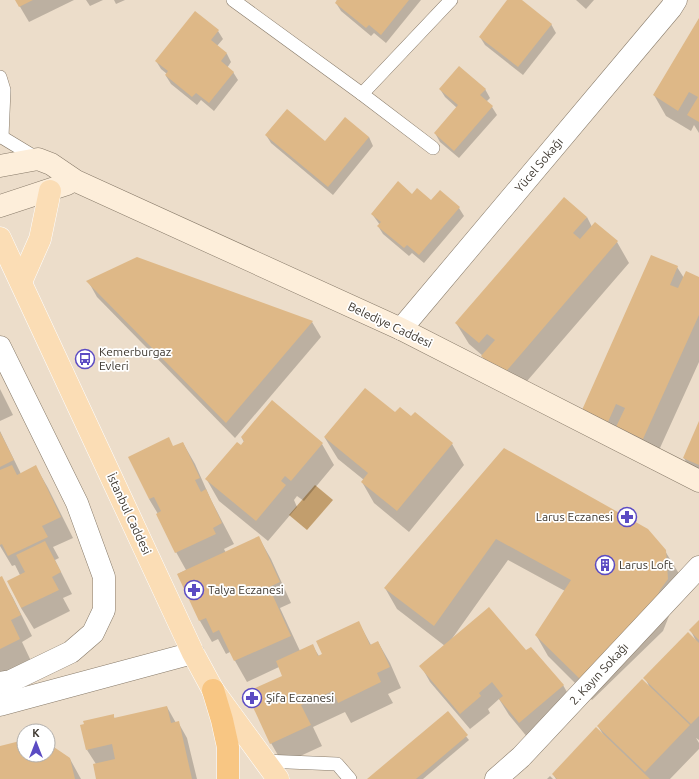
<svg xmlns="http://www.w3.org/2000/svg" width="699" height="779" viewBox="0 0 699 779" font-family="Ubuntu,sans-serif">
  <rect width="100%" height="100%" fill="#ecddca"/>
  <path fill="#c29e6d" d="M315,485L333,500L307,530L289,515Z"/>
  <g fill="#0003">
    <path d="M16,0H74L29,22Z"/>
    <path d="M86,0H103L90,6Z"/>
    <path d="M114,0H125L116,4Z"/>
    <path d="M336,0H421L386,43L374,33L371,36L341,11L336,3L338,1Z"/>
    <path d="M509,0H520L551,24L556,33L523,75L485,45L480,37Z"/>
    <path d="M576,0H594L586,9Z"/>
    <path d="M699,20V133L694,125L691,131L666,116L654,95Z"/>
    <path d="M218,31L223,39L217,46L227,54L231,62L227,68L233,72L238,80L214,111L201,100L197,105L171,84L166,76L167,74L161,69L156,61Z"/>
    <path d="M440,89H485L490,98L486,102L492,107L497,115L459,158L440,142L435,133L457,108L445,97Z"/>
    <path d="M266,135L326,142L369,137L373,146L333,195L271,143Z"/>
    <path d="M412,195L431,202L459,208L464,216L424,263L412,253L409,256L383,234L378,226L380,225L372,214Z"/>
    <path d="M587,217L592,227L617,242L629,263L515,395L494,377L483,356L469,344L456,323Z"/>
    <path d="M677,267L684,278H699V362L655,459L595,431Z"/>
    <path d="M88,281L312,322L321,337L235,438L97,297Z"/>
    <path d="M0,389L13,415L0,421Z"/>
    <path d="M395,414L411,418L452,444L464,465L409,532L374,503L362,482L364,480L338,459L325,438Z"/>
    <path d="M699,424V480L696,479L684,458Z"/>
    <path d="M0,431L21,474L36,467L48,488L73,538L53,547L59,558L55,560L72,594L63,598L70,611L34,629L21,608L20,575L15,565L12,566L0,546Z"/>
    <path d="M242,438L322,444L334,465L304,501L297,496L294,500L297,507L268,541L219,501L207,480L241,446L244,442Z"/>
    <path d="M183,443L195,464L211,500L234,544L224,549L226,553L259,538L271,559L291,603L280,608L300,651L312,645L319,656L323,654L359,623L371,645L378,642L390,663L401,688L388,694L393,703L351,723L345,712L313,727L322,746L283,764L271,743L284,676L279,667L247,682L230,652L226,654L218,639L212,642L200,621L178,574L186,570L176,552L158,514L149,499L174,448Z"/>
    <path d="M504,449L665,551L678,572L680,601L671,611L663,631L592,700L548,656L536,635L565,591L508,560L451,640L526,652L563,685L572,701L528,738L509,715L499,699L488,709L490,713L470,729L430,682L421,666L445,646L397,609L385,588Z"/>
    <path d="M1,577L13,598L32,636L22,642L31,661L0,676V578Z"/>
    <path d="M699,622V740L696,738L699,743V749L670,779H556L553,774L604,736L598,726L650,688L645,678L696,641L691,631Z"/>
    <path d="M167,707L176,723L178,722L187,738L197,779H97L96,764L87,750L113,715L115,719Z"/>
    <path d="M447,713L469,740L423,779H369Z"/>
    <path d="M24,741V755H48V744L70,759L81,779H0V747Z"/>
    <path d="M550,776L553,779H547Z"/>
  </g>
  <g fill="#deb887">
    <path d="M15,0H33L19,7Z"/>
    <path d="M337,0H409L381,35L369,25L366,28L335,3Z"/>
    <path d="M507,0H522L552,24L518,67L479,37Z"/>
    <path d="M195,11L219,30L211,40L227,53L221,61L234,72L209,103L196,93L192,97L165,75L168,71L155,61Z"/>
    <path d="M699,18V122L687,115L698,97L689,92L678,111L653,95Z"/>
    <path d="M459,66L486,89L480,95L493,106L454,151L434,133L458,105L439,89Z"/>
    <path d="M287,109L325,141L345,117L369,137L328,187L265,135Z"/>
    <path d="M398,181L412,194L417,188L431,200L440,190L460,207L419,255L407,245L404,248L377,226L381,222L371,214Z"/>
    <path d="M564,197L587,217L573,233L580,239L595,222L618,241L503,375L481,356L495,340L487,334L479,343L455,323Z"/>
    <path d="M651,255L678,266L670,285L678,288L686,271L699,277V315L643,439L616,427L625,408L616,404L608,422L582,410Z"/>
    <path d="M137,257L313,321L226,423L86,281Z"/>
    <path d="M365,388L395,412L400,407L411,416L415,412L453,443L397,511L361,482L368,473L324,437Z"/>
    <path d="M272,400L323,443L291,481L285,476L281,481L286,485L256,521L205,479L237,442L241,445L244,441L241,437Z"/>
    <path d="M699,421V465L683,458Z"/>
    <path d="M0,432L14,460L0,467Z"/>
    <path d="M169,437L173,446L183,442L200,478L195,480L201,492L206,489L222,523L213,528L216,534L175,553L156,514L161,511L154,497L149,499L128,457Z"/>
    <path d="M504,448L648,529L666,550L668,579L660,590L651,610L580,679L535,635L571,580L496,539L434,626L384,588Z"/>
    <path d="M12,465L17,475L36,465L61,517L42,526L48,537L8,556L2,544L0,545V470Z"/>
    <path d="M259,536L280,582L269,587L291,636L234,661L219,630L213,633L206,618L199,621L177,574Z"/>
    <path d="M45,541L61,572L52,577L59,590L21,608L7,581L25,572L16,555Z"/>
    <path d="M2,576L21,615L11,620L20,639L0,649V577Z"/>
    <path d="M489,607L526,650L531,647L564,685L519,723L499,699L503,696L492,682L479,693L481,696L460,714L419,666Z"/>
    <path d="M699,620V640L689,630Z"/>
    <path d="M359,621L370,645L378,641L390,667L377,673L381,682L338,703L333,691L301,705L311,725L270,744L246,692L282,676L276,661L313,644L318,656L322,654L316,641Z"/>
    <path d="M688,632L699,643V716L691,724L643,678Z"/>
    <path d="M642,679L690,725L645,772L597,726Z"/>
    <path d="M167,706L171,723L179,721L192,779H96L93,764L115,759L112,744L86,750L80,725L84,724L83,721L114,714V718Z"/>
    <path d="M448,711L468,735L416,779H367Z"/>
    <path d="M596,727L650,779H557L552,774Z"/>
    <path d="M24,740V755H48V743L70,758L75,779H0V746Z"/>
  </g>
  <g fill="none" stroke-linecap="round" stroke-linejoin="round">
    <defs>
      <g id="lane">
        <path d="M233,0L362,94L433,148"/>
        <path d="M0,77L4,90L2,137"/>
        <path d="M362,94L451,0"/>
        <path d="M0,136L38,159"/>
        <path d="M264,761L337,764L350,779"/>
      </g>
      <g id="street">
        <path d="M401,329L671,8L676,0"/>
        <path d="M0,347L77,503L104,577V610L93,633L71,652L11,681L0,683"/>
        <path d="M0,705L193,653"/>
        <path d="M496,779L521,757L699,567"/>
      </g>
      <g id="secondary">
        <path d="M0,166L38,159L51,164L76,181L401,329L699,481"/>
        <path d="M0,206L67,184"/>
      </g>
      <g id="primary">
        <path d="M0,238L193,653L213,690L278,779"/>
        <path d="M21,282L40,239L50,191"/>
      </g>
      <path id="highway" d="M213,690L222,720L228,747V779"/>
    </defs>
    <use href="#lane" stroke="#877a69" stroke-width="14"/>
    <use href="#street" stroke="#877a69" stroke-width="23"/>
    <use href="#secondary" stroke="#877a69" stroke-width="23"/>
    <use href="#primary" stroke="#fff" stroke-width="23"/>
    <use href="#highway" stroke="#fff" stroke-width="23"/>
    <use href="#lane" stroke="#fff" stroke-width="13"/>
    <use href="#street" stroke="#fff" stroke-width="22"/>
    <use href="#secondary" stroke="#fdeeda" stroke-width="22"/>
    <use href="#primary" stroke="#fbddb5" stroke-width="22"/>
    <use href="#highway" stroke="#f8c683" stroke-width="22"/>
  </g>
  <defs>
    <symbol id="bus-ring" viewBox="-11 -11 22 22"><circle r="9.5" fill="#fff" stroke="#5b4bc3" stroke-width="1.5"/><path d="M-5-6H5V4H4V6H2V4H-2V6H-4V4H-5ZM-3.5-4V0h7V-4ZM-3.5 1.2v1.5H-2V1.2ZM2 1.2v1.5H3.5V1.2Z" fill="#5b4bc3"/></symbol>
    <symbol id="pharmacy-ring" viewBox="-11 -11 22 22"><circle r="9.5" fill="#fff" stroke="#5b4bc3" stroke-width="1.5"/><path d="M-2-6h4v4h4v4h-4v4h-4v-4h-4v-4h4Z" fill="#5b4bc3"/></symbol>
    <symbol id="building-ring" viewBox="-11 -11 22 22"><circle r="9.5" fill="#fff" stroke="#5b4bc3" stroke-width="1.5"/><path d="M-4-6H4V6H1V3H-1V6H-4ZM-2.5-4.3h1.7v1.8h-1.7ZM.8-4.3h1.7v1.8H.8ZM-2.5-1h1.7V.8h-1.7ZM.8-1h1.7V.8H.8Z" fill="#5b4bc3"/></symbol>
  </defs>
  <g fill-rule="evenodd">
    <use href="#bus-ring" x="74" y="348" width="22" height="22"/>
    <use href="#pharmacy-ring" x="616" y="506" width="22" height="22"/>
    <use href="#building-ring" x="594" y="554" width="22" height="22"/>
    <use href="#pharmacy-ring" x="183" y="579" width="22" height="22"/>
    <use href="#pharmacy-ring" x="241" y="687" width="22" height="22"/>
  </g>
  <g text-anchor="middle" stroke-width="3.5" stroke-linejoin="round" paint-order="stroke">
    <g font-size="12" fill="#3e3830" stroke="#fff">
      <text transform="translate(539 165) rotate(-50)" y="4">Yücel Sokağı</text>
      <text transform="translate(390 325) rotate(25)" y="4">Belediye Caddesi</text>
      <text transform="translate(129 514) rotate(65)" y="4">İstanbul Caddesi</text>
      <text transform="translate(599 674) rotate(-47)" y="4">2. Kayın Sokağı</text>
    </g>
    <g font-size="12" fill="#3e3830" stroke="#fff" text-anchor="start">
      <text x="99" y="356">Kemerburgaz<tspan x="99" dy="14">Evleri</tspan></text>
      <text x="613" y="521" text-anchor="end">Larus Eczanesi</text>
      <text x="619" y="569">Larus Loft</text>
      <text x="208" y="594">Talya Eczanesi</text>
      <text x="266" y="702">Şifa Eczanesi</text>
    </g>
  </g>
  <g transform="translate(36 743)"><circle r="19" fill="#ffffff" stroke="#b2afac"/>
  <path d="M0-3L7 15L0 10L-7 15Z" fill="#5b4bc3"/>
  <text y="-6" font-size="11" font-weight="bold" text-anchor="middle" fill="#3e3830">K</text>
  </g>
</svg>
